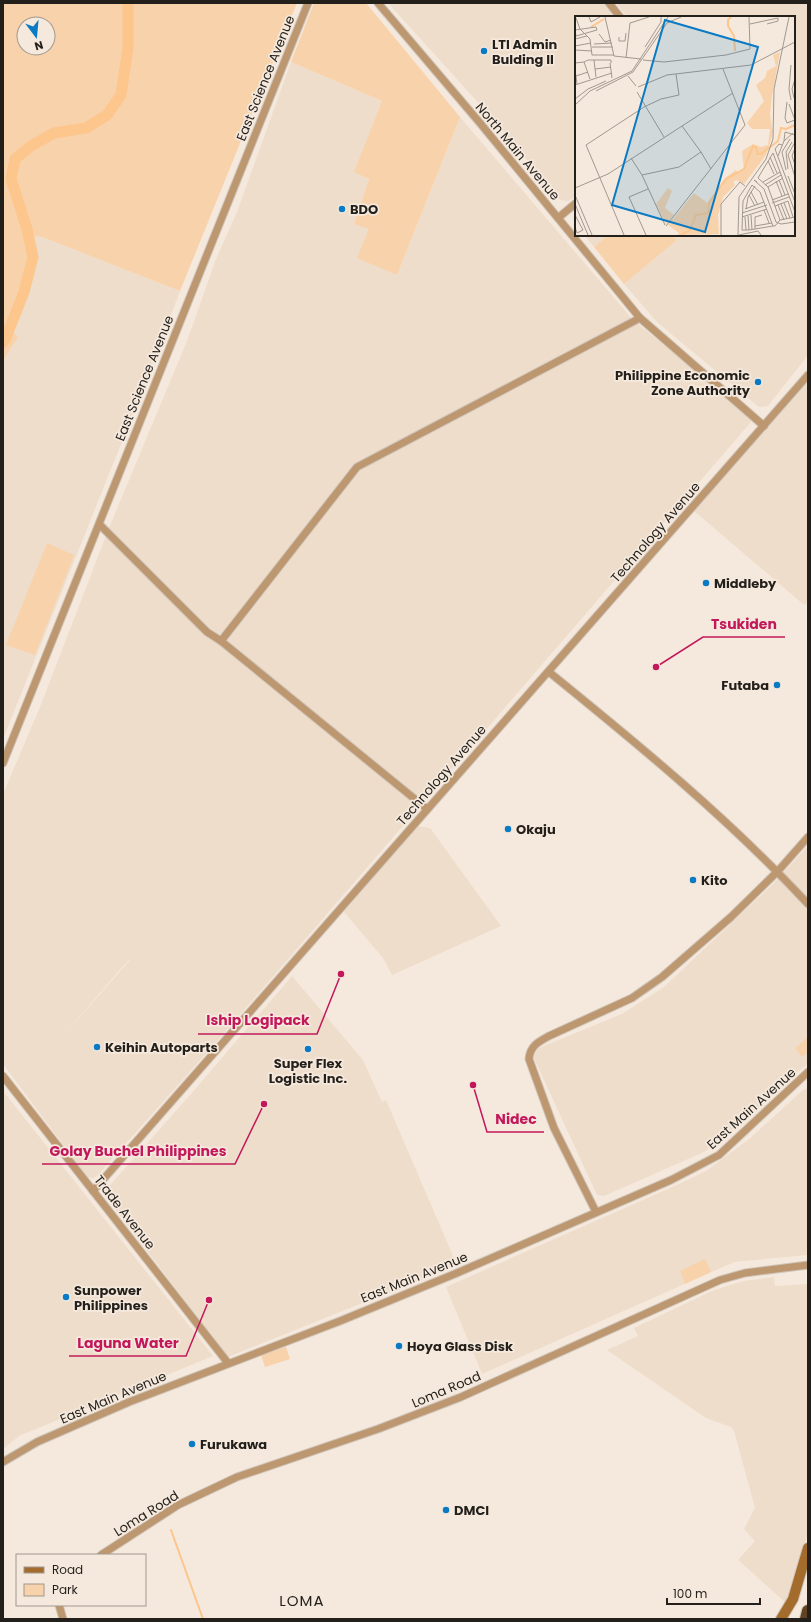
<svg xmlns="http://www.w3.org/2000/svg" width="811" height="1622" viewBox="0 0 811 1622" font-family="Poppins,sans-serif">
  <rect width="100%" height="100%" fill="#f5e9dd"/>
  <g fill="#efddcb" fill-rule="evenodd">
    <path d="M388,3H605L616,17H576V196L568,201L560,200L493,119Z"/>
    <path d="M616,3H808V355L768,406L759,407L657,322L624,284L677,240L673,235H794V17H627Z"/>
    <path d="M291,62L382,101L355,172L369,179L354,224L369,228L397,275L460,117L633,320L749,414L751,422L227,1030L97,1176L93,1178L87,1177L3,1064V794L40,707L109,528L187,341L216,259L237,212ZM130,959V960L57,1043L117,973Z"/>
    <path d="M29,235L42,237L180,291L145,384L3,739V361L15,342L9,329L24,292L33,257Z"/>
    <path d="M584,235H608L594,247Z"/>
    <path d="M808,382V601L804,605L694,511Z"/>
    <path d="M417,826L430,828L501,926L392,975L383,958L344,912Z"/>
    <path d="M808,846V1063L737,1127L704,1152L604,1196L597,1195L538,1067L534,1058L535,1053L539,1048L622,1014L664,987L771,886Z"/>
    <path d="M292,976L363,1060L382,1102L322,1130L386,1100L457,1265L228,1357L103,1193L191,1094Z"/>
    <path d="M808,1088V1255L734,1262L482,1374L446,1287L679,1184L706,1171L748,1140L803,1090Z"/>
    <path d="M3,1091L213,1356L19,1436L3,1449Z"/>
    <path d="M774,1277L775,1286L808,1284V1533L787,1604L738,1560L755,1541L744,1529L755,1508L734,1431L731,1427L706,1418L607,1350L638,1336L634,1328L714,1290L744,1281Z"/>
  </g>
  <g fill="#f8d2ab" fill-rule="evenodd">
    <path d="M3,3H297L180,291L42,237L29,235L33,257L24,292L10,329L18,337L3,361ZM24,24H48V48H24Z"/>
    <path d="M314,3H366L460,117L397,275L357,258L369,229L354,224L369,179L354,172L382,101L291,62Z"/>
    <path d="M608,235H673L677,240L624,284L594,247Z"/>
    <path d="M47,543L74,555L35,655L6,645Z"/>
    <path d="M808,1037V1052L802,1057L795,1048Z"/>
    <path d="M705,1259L711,1272L685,1284L680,1271Z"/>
    <path d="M286,1347L290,1359L265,1367L261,1355Z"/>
  </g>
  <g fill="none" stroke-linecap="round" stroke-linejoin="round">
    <path stroke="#fcc68d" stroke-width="2" d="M171,1530L203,1619"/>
    <path stroke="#fcc68d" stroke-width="11" d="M3,342L5,340L24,292L33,257L27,229L11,179L15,159L31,146L54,133L86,128L107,115L121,95L128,48V3"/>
    <defs>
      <g id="street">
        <path d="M378,3L480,123L640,318L764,426"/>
        <path d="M609,3L620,17"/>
        <path d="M558,218L576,203"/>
        <path d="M100,525L207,632L221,641"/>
        <path d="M549,672C639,745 729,819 808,904"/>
        <path d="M3,763L308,3"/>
        <path d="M427,809L221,641L357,467L640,318"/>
        <path d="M3,1076L228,1363"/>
        <path d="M93,1191L808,375"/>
        <path d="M596,1212L554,1128L529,1059C530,1046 538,1042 549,1036L632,998L662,977L731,917L778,871L808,837"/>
        <path d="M3,1462L37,1442L129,1402L340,1321L457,1273L671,1180L719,1155L808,1072"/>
        <path d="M101,1555L178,1505L237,1477L378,1429L461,1397L720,1280L745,1273L808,1265"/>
        <path d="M59,1605L63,1619"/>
      </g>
      <path id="secondary" d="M781,1619L793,1599L808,1548"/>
      <path id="highway" d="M806,1619L808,1611"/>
    </defs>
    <use href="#street" stroke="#cfc5ba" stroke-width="9"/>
    <use href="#secondary" stroke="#cfc5ba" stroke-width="12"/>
    <use href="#highway" stroke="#cfc5ba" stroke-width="14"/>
    <use href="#street" stroke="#bd9770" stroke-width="7"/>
    <use href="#secondary" stroke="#a36c2c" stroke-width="10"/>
    <use href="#highway" stroke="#614323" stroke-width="12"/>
  </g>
  <g fill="#0a7ac4" stroke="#f5e9dd" stroke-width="1.5">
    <circle cx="484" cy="51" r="4"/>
    <circle cx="342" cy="209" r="4"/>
    <circle cx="758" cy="382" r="4"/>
    <circle cx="706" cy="583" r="4"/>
    <circle cx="777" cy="685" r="4"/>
    <circle cx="508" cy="829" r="4"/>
    <circle cx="693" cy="880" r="4"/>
    <circle cx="97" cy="1047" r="4"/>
    <circle cx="308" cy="1049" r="4"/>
    <circle cx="66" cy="1297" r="4"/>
    <circle cx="399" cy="1346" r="4"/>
    <circle cx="192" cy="1444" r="4"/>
    <circle cx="446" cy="1510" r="4"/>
  </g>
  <g text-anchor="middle" stroke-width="3.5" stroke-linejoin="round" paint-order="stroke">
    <g font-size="13" font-weight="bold" fill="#231f1a" stroke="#f5e9dd" text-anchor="start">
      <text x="492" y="49">LTI Admin<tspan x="492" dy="15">Bulding II</tspan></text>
      <text x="350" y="214">BDO</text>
      <text x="750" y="380" text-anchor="end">Philippine Economic<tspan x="750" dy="15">Zone Authority</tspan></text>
      <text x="714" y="588">Middleby</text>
      <text x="769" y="690" text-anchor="end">Futaba</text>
      <text x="516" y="834">Okaju</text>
      <text x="701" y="885">Kito</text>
      <text x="105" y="1052">Keihin Autoparts</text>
      <text x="308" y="1068" text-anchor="middle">Super Flex<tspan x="308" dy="15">Logistic Inc.</tspan></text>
      <text x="74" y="1295">Sunpower<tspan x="74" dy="15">Philippines</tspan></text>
      <text x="407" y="1351">Hoya Glass Disk</text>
      <text x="200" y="1449">Furukawa</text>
      <text x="454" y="1515">DMCI</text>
    </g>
    <g font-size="13" fill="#231f1a" stroke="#f5e9dd">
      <text transform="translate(265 78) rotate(-68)" y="5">East Science Avenue</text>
      <text transform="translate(518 151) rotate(50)" y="5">North Main Avenue</text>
      <text transform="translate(144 378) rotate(-68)" y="5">East Science Avenue</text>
      <text transform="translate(655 532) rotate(-49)" y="5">Technology Avenue</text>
      <text transform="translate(441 775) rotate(-49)" y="5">Technology Avenue</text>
      <text transform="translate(751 1108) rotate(-42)" y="5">East Main Avenue</text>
      <text transform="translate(125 1212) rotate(52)" y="5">Trade Avenue</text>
      <text transform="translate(414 1277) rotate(-22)" y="5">East Main Avenue</text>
      <text transform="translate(446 1389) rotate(-23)" y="5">Loma Road</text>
      <text transform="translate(113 1397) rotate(-23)" y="5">East Main Avenue</text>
      <text transform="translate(146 1513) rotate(-32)" y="5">Loma Road</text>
    </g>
    <g font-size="15" letter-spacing="1" fill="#231f1a" stroke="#f5e9dd">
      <text x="302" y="1606">LOMA</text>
    </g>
  </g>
  <g transform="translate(575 16)">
    <rect width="220" height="220" fill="#f5e9dd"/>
    <path d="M205,36L197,80L195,99L198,117L191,139L169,168L161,164L158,166L160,169L148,181L143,199L144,218L102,219L104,217L93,209L119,177L134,188L150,162L161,154L163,157L169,154L167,135L178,128L186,131L193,129L195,113H177L172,107L189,85L181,69L190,62L192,55L201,50L198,39ZM93,172L97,175L90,192L99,199L91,208L81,188Z" fill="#f8d2ab"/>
    <path fill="none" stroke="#fcc68d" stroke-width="2" d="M156,1L153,4V10L159,20L160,35M16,11L29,3M106,219L115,214L121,199L133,197L134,186L151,163L169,153L178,130L181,131L183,138H186L203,125L206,112L211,113L220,109"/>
    <path fill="none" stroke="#a1988f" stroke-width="1" d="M14,1L16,6L25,1M30,1L39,40L66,43M1,2L5,13L15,23L17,39H39M175,8L203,2M192,8L203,5V2M21,11L22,14L1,20L0,14ZM24,18L30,26L36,24M44,21V25H50L51,17M0,23L12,20M19,28L37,27M0,30L16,27M17,31H38M70,31L86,6V1M0,34L17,35M51,42L55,7L74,1M19,44L21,61M68,44L89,46L151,39L175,33L174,1M9,46L13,44H36V47M0,47L9,46L15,63M35,47L37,62M0,53L2,68M20,53L36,51M1,60L13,56M53,60L61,70M0,69L37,57M63,71L92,59L176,49L220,26M21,75L58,56L92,7L106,1M62,76L89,121M219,82L217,73L220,63M0,83L13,73L31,65M216,84L214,73L216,49M212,86L210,102L212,107L220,104L214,88M0,89L15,75L57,55L93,1M209,125L210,116L220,119M220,126L213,139L220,161M207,129L204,128L200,133L220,186M220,132L217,140L220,149M126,136L136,153M198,137L183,162L193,171L205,204L220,201M198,137L220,196M203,140L209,125L218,117M195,141L202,157M56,142L67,159L90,209M193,145L199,158M213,153L211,136L217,126M211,154L207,136L215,123M67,159L104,151L126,136L107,110M213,160L220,178M204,164L210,179M201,165L207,180M182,166L179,164L189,173L201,206L206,208L220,206M188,166L205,156M190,169L206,159M193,171L208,162M0,172L33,158L158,77M176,176L183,189M0,179L17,219M174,179L180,190M197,184L213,178M213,185L218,201M197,187L214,181M209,187L215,202M0,188L13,219M206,188L212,203M203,189L209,204M200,190L213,185M170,193L189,186M171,193L173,181L180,170M189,194L194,207M167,197L192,189M0,199L8,214L2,217L0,211M176,199L177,214M173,200L174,214M167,201L192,193M170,201L171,214M91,210L170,109L148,53M180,210L197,207M198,210L185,176L177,169L168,185L167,214H174L198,210H200L205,204M180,213V201L187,199M49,219L11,129L69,91L86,83L104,79L101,58M71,219L54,181L73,173M146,219V188L165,166L170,170M163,219L164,181L191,143L198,123L199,73L214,1M164,219L183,215L186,219"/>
    <path fill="#0a7ac4" fill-opacity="0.15" stroke="#0a7ac4" stroke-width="2" d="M90,4L183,31L130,216L37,189Z"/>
    <rect width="220" height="220" fill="none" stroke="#231f1a" stroke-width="2"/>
  </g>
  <path fill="none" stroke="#c2185b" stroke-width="1.5" d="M656 667L703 637H785M341 974L317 1034H198M473 1085L487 1132H544M264 1104L235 1164H42M209 1300L186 1356H69"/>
  <g fill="#c2185b" stroke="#f5e9dd" stroke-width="1.5">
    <circle cx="656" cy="667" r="4"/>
    <circle cx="341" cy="974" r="4"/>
    <circle cx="473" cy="1085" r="4"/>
    <circle cx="264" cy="1104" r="4"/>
    <circle cx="209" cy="1300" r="4"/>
  </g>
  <g font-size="14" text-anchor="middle" font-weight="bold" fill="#c2185b" stroke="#f5e9dd" stroke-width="3.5" stroke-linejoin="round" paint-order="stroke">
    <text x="744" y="629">Tsukiden</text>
    <text x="258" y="1025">Iship Logipack</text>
    <text x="516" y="1124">Nidec</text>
    <text x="138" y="1156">Golay Buchel Philippines</text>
    <text x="128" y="1348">Laguna Water</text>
  </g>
  <rect width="811" height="1622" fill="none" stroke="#231f1a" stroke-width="8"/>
  <rect x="16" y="1554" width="130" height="52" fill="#f5e9dd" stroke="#a1988f"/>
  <rect x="24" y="1567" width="20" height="6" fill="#a36c2c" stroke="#a1988f"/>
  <text x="52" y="1574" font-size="12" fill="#231f1a">Road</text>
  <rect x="24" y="1584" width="20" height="12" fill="#f8d2ab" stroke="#a1988f"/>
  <text x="52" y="1594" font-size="12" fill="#231f1a">Park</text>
  <g transform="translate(36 36) rotate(164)"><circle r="19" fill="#f5e9dd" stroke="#a1988f"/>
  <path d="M0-3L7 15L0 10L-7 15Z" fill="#0a7ac4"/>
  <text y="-6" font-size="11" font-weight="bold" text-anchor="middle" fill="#231f1a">N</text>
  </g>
  <path d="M667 1598v6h93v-6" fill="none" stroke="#231f1a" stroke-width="2"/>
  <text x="673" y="1598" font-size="12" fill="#231f1a" stroke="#f5e9dd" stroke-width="3" paint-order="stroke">100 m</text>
</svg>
